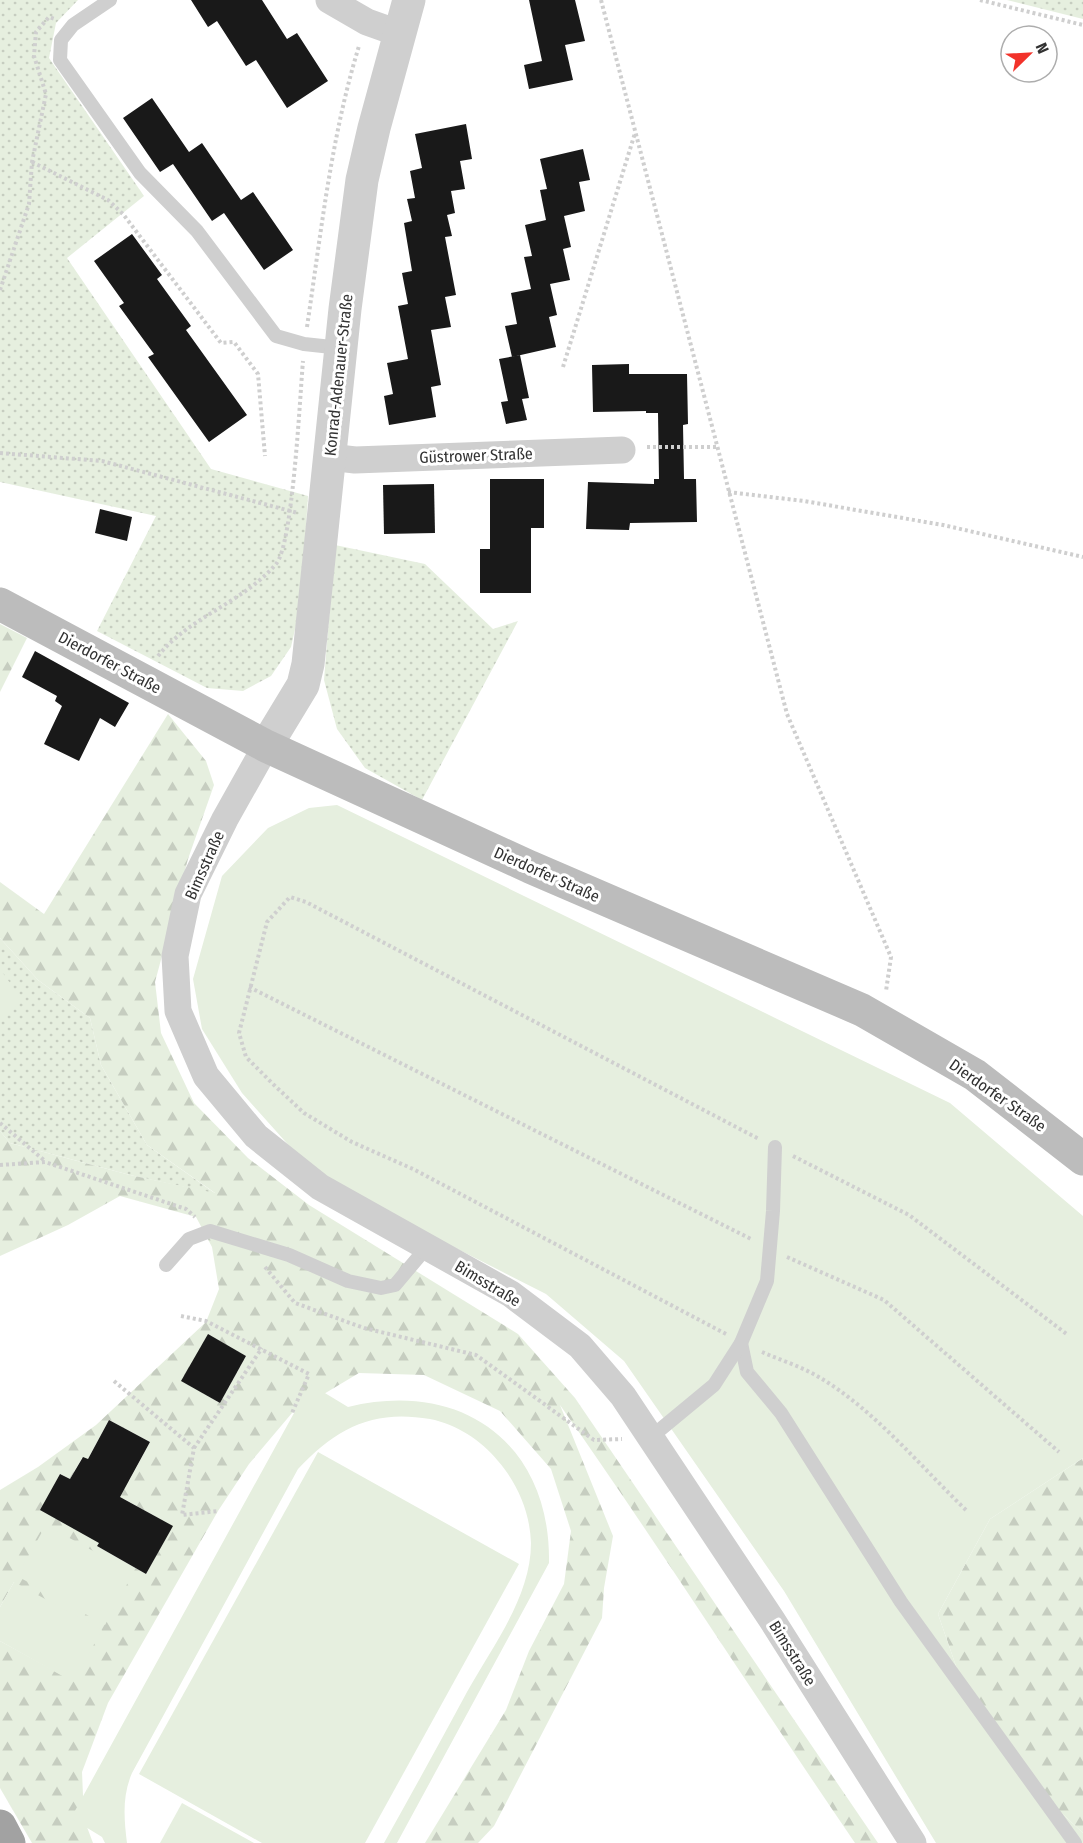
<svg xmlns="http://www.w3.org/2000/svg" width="1083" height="1843" viewBox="0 0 1083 1843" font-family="'Fira Sans Condensed',sans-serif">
  <defs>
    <pattern id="grass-dots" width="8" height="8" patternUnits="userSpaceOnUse" patternTransform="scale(1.5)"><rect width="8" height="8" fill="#e6efdf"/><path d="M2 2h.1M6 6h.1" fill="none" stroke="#c6cdc0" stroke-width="1.8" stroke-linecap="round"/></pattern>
    <pattern id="forest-firs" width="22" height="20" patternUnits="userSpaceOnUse" patternTransform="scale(1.5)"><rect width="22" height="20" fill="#e6efdf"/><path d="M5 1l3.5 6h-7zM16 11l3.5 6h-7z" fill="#c6cdc0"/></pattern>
  </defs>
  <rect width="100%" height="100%" fill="#fff"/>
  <g fill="url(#grass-dots)">
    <path d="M0,0H78L56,23L49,58L144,196L67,258L211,469L308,496L301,603L291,647L271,676L243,691L207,688L97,631L156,516L0,482Z"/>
    <path d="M1007,0H1083V19Z"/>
    <path d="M335,545L425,564L493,629L518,621L422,800L365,768L337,729L324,680Z"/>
    <path d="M0,938L38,980L90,1018L101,1065L147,1145L216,1194L130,1175L10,1143L0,1131Z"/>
  </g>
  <g fill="url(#forest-firs)" fill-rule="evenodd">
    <path d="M0,624L27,638L0,692Z"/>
    <path d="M168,714L206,761L214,785L188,859L155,982L161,1033L194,1103L248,1158L309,1205L518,1334L575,1398L878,1843H855C756,1698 661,1549 560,1405L613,1536L604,1588L602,1618L494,1826L478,1843H425L506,1710L529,1651L564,1584L571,1531L551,1469L500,1411L424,1375L359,1373L292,1413L249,1464L218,1511L108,1703L82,1772L84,1819L93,1843H32L0,1788V1641L73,1681L14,1582L0,1607V1490L38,1467L96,1425L206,1322L219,1289L212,1247L196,1217L120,1196L68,1225L0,1256V1131L10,1143L130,1175L215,1193L147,1145L101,1065L90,1018L38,980L0,938V882L44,914ZM208,1335L246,1356L220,1403L182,1381ZM109,1420L150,1442L129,1481L112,1472L89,1537L41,1510L60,1474L70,1479L82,1458L88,1459ZM124,1499L172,1526L146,1574L97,1546Z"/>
    <path d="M1083,1458V1833L1040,1793L966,1695L938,1614L990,1519Z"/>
  </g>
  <g fill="#e6efdf">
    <path d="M337,805L950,1103L1083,1216V1458L990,1519L938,1614L966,1695L1040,1793L1083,1833V1843H936L784,1591L624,1361L546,1294L318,1178L242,1093L202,1029L193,979L222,876L268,828L309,808Z"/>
    <path d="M0,969L23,1001L0,1018Z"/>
    <path d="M310,1384L348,1407C462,1379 551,1444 549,1563L397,1843H384C412,1793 440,1742 467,1692C492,1647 531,1597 531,1543C530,1513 518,1484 498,1461C481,1440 456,1424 430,1419C373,1409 336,1428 298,1469L132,1773C122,1796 124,1819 127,1843H105L102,1837L71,1818Z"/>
    <path d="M318,1452L519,1564L365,1843H262L139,1774Z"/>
    <path d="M46,1525L133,1573L105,1625L17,1576Z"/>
    <path d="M14,1582L102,1630L73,1682L0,1641V1607Z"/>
    <path d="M182,1803L254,1843H160Z"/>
  </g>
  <g fill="#191919">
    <path d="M191,0H262L287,39L297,33L328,81L287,108L256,60L246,66L217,21L208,27Z"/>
    <path d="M529,0H575L585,41L565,45L573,80L529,89L524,65L542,61Z"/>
    <path d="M152,98L189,152L202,143L241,200L253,192L293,250L264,270L224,213L212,221L173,164L160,172L123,118Z"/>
    <path d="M466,124L472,159L460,161L465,189L451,191L455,213L447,215L452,236L445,237L456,295L445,297L451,327L431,330L441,385L431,387L436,417L389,425L384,396L393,394L387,363L408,359L398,306L408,304L402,273L412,271L404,223L412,221L407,199L415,198L410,171L422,168L415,134Z"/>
    <path d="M583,149L590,180L579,182L585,211L564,216L571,247L563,249L570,280L550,284L557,315L549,317L556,347L512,357L505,326L517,324L511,293L531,289L524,257L532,256L525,225L546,220L540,190L547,189L540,159Z"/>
    <path d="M132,234L162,275L157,279L191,326L186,330L247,415L209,442L148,357L154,354L119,306L124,303L94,261Z"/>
    <path d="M520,355L529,398L522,399L527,420L506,424L501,402L508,401L499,359Z"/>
    <path d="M629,364V374H687L688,424L683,425L684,479H696L697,522L630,523L629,530L586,529L588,482L654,484V479H659L658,413H646V411L593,412L592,365Z"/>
    <path d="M490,479H544V528H531V593H480V549H490Z"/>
    <path d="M434,484L435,533L384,534L383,485Z"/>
    <path d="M100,509L132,517L127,541L95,533Z"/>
    <path d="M35,651L129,703L115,727L100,718L79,761L44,744L62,706L55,701L57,696L22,677Z"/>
    <path d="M208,1334L246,1356L220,1403L181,1381Z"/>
    <path d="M109,1420L150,1442L120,1497L173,1526L146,1574L97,1546L99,1543L40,1510L60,1474L70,1479L83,1457L88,1459Z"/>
  </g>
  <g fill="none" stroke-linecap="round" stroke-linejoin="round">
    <g stroke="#cfcfcf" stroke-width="4" stroke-dasharray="3 3" stroke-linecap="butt">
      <path d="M601,0L787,714L891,957L886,991"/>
      <path d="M980,0L1083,25"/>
      <path d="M32,162L108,200L123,214L221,343L234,342L258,374L265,456"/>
      <path d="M0,290L29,204L32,162L46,94L34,56L36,32L49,17L55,19"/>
      <path d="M307,327C321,233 331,137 359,46"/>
      <path d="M563,367L635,133"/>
      <path d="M647,447H717"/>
      <path d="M0,453L102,461L298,513"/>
      <path d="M728,492L804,501L943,525L1083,557"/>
      <path d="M158,656C189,617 244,602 276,564C293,545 300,394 303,361"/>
      <path d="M249,987L753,1240"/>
      <path d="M0,1123L45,1161"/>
      <path d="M793,1156L909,1215L1068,1335"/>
      <path d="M0,1165L45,1162L186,1209L195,1217"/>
      <path d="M787,1257L884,1300L1059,1452"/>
      <path d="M265,1267L295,1303L364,1328L476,1355L594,1440L622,1439"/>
      <path d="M181,1316L206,1321L309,1374L292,1413"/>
      <path d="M726,1334L413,1169L352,1142L304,1113L274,1085L246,1057L239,1033L267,922L290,897L306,902L759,1139"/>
      <path d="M762,1352C780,1360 800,1366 817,1376C873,1408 921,1467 968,1512"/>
      <path d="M114,1381L194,1448L182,1515L218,1511"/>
      <path d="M194,1448L262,1348"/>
    </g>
    <g stroke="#cfcfcf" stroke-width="14">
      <path d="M110,0L73,25L61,40L60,60L140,173L197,231L276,336L304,344L341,348"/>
      <path d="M166,1265L189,1239L210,1231L289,1255L348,1281L381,1288L395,1285L427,1247"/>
      <path d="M741,1343L747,1372L781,1413L901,1602L1075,1843"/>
      <path d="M650,1438L714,1385L741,1343L767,1281L773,1211L775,1147"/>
    </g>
    <g stroke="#cfcfcf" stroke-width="27">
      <path d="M329,0L367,22L398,33"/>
      <path d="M330,457L355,460L622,450"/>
      <path d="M266,746L225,819L188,894L175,956L178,1011L206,1076L256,1136L320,1187L511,1294L580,1346L623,1396L772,1620L913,1843"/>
    </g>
    <path stroke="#cfcfcf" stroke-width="33" d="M266,746L303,685L308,664L345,309L362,180L374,128L409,0"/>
    <path stroke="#bcbcbc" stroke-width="33" d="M0,604L266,746L530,867L862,1010L975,1075L1083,1159"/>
    <path stroke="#a2a2a2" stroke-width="33" d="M0,1826L9,1843"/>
  </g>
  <g text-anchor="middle" stroke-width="6" stroke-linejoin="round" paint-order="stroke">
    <g font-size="16" fill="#323232" stroke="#fff">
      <text transform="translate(338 375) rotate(-84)" y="6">Konrad-Adenauer-Straße</text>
      <text transform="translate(476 455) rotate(-2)" y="6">Güstrower Straße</text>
      <text transform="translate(110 662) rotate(28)" y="6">Dierdorfer Straße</text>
      <text transform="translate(204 865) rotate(-66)" y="6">Bimsstraße</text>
      <text transform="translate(547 874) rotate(24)" y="6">Dierdorfer Straße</text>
      <text transform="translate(998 1095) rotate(35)" y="6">Dierdorfer Straße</text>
      <text transform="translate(488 1283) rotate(31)" y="6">Bimsstraße</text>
      <text transform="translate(793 1653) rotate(58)" y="6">Bimsstraße</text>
    </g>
  </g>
  <g transform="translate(1029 54) rotate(66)"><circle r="28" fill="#ffffff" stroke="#adadad" stroke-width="1.5"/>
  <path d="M0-4.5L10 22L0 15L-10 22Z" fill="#f2322a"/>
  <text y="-9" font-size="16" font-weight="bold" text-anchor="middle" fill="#323232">N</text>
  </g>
</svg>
